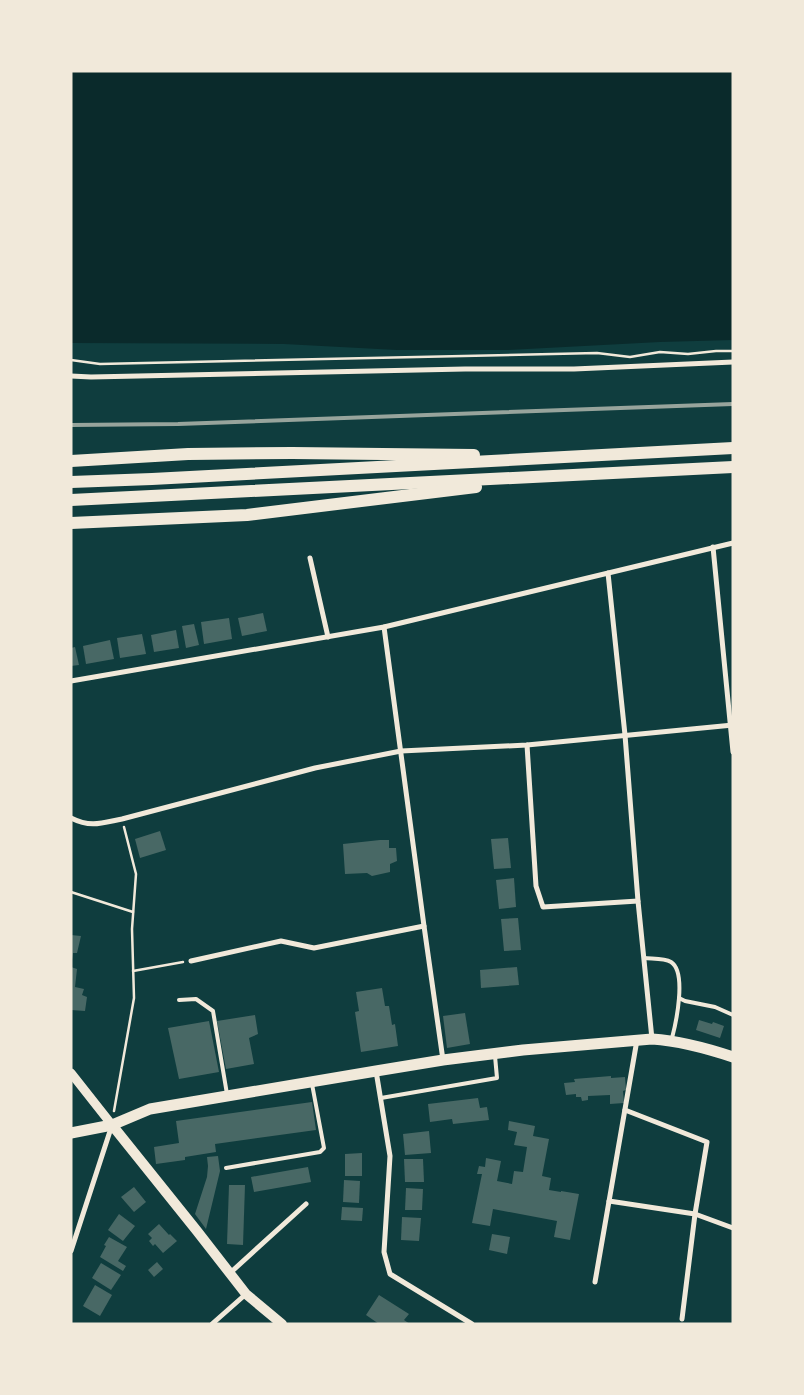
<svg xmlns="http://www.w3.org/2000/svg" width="804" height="1395" viewBox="0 0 804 1395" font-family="'IBM Plex Serif',serif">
  <rect width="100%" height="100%" fill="#0f3d3e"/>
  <path fill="#0a2a2b" d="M71,71H733V340L660,342L508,350H397L284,344L71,343Z"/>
  <g fill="#486865">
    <path d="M263,613L267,631L242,636L238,618Z"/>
    <path d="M229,618L232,639L204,644L201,622Z"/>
    <path d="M194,624L199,645L186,648L182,626Z"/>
    <path d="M176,630L179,648L154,652L151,635Z"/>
    <path d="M142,634L146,654L120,658L117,638Z"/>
    <path d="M110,640L114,659L86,664L83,646Z"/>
    <path d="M75,647L79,665L71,666V648Z"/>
    <path d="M160,831L166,850L140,858L135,839Z"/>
    <path d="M508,838L511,868L494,869L491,839Z"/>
    <path d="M380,840H389V848H396L397,861L390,864V872L372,876L367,873L345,874L343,844Z"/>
    <path d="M514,878L516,907L499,909L496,880Z"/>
    <path d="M518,918L521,950L504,951L501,919Z"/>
    <path d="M71,935L81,936L77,953H73L72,960Z"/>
    <path d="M71,967L77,969L75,987L84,989L82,995L87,997L85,1011L71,1010Z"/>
    <path d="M517,967L519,985L481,988L480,970Z"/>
    <path d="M382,988L385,1006H389L392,1025L395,1024L398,1046L361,1052L355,1012L359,1011L356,992Z"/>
    <path d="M465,1013L470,1044L447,1048L443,1016Z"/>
    <path d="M255,1015L258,1034L249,1038L254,1064L226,1069L217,1021Z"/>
    <path d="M699,1020L712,1024L713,1022L724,1026L720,1038L696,1030Z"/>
    <path d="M209,1021L219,1072L179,1079L168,1028Z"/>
    <path d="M611,1076V1078L625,1077L626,1090L623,1091L624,1103L610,1104V1095L588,1096V1100L582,1101L581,1097H576V1094L566,1095L564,1083L575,1082L574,1079Z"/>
    <path d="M478,1098L480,1108L487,1107L489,1120L453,1124L452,1119L430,1122L428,1104Z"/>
    <path d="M312,1102L316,1130L215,1144L216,1152L185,1157V1160L156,1164L154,1147L179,1143L176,1121Z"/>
    <path d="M509,1121L535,1126L533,1136L549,1139L542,1176L551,1178L549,1190L561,1192V1191L579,1194L570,1240L554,1237L557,1221L493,1209L490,1226L472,1223L482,1174H477L479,1166L485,1167L486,1158L501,1161L497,1181L512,1184L514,1171L523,1172L527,1147L514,1145L517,1132L508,1130Z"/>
    <path d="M429,1131L431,1153L405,1155L403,1134Z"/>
    <path d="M362,1153V1176H345V1154Z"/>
    <path d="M218,1156L220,1171L206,1229L195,1214L207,1177L208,1166L207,1157Z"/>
    <path d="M404,1159H423L424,1182H405Z"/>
    <path d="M308,1167L311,1182L254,1192L251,1177Z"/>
    <path d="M344,1180L360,1181L359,1203L343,1202Z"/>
    <path d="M229,1185H245L243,1245L227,1244Z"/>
    <path d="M134,1187L146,1202L134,1212L121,1197Z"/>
    <path d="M406,1188L423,1189L422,1210H405Z"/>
    <path d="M342,1207L363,1208L362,1221L341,1220Z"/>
    <path d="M119,1214L135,1226L123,1241L108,1230Z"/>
    <path d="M402,1217L421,1218L419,1241L401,1240Z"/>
    <path d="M159,1224L169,1235L170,1234L177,1241L163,1253L155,1244L153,1246L149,1241L152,1238L148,1234Z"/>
    <path d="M492,1234L510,1237L507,1254L489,1250Z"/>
    <path d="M109,1237L127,1247L118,1261L126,1266L123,1271L100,1257L106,1246L104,1245Z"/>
    <path d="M157,1262L163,1269L154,1277L148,1270Z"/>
    <path d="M101,1263L121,1275L111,1290L92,1278Z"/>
    <path d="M95,1285L112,1295L100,1316L83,1306Z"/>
    <path d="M379,1295L409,1314L404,1320L410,1324H379L366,1315Z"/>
  </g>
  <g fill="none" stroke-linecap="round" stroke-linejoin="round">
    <g stroke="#f1e9da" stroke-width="2.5">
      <path d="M71,360L100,364L597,353L630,357L660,352L688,354L716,351H733"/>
      <path d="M71,892L133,912"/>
      <path d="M133,971L183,962"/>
      <path d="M114,1111L134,998L132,929L136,874L124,827"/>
    </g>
    <g stroke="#f1e9da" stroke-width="4">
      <path d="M644,958C652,959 664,958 671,962C687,972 676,1023 672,1038"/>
      <path d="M679,998L685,1001L715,1007L733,1015"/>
      <path d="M179,1000L196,999L213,1011L227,1094"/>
      <path d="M381,1098L497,1078L495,1056"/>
      <path d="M226,1168L320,1152L324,1148L312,1084"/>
    </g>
    <g stroke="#f1e9da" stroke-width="5">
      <path d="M71,376L91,377L465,369H574L733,362"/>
      <path d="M713,547L733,752"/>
      <path d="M310,558L328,637"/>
      <path d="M608,573L625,735L638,901L652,1039"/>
      <path d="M384,627L424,926L443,1060"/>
      <path d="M71,681L384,627L733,543"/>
      <path d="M527,745L536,886L543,907L638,901"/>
      <path d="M71,818C91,828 102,823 122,819L315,768L401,751L527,745L733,725"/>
      <path d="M191,961L281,941L314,948L424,926"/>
      <path d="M376,1071L390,1156L384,1252L390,1274L472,1324"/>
      <path d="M625,1110L707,1142L695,1214L682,1319"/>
      <path d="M609,1201L695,1214L733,1228"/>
      <path d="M71,1251L112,1125"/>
      <path d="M230,1273L306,1204"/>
      <path d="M595,1282L637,1040"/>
      <path d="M212,1324L246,1294"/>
    </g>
    <path stroke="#f1e9da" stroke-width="9" d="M71,1073L112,1125"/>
    <path stroke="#f1e9da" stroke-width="10" d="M112,1125L197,1231L246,1294L282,1324"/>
    <path stroke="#f1e9da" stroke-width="11" d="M71,1133L112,1125L150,1109L376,1071L443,1060L523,1050L652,1039C680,1041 706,1048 733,1057"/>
    <g stroke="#f1e9da" stroke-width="12">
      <path d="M71,461L188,454L292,453L474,455"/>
      <path d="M71,482L152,479L733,448"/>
      <path d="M71,500L733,467"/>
      <path d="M71,523L247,515L476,487"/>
    </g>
    <path stroke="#97a49c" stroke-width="4" d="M71,425L178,424L733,404"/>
  </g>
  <rect width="804" height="1395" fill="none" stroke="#f1e9da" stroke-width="145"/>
</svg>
